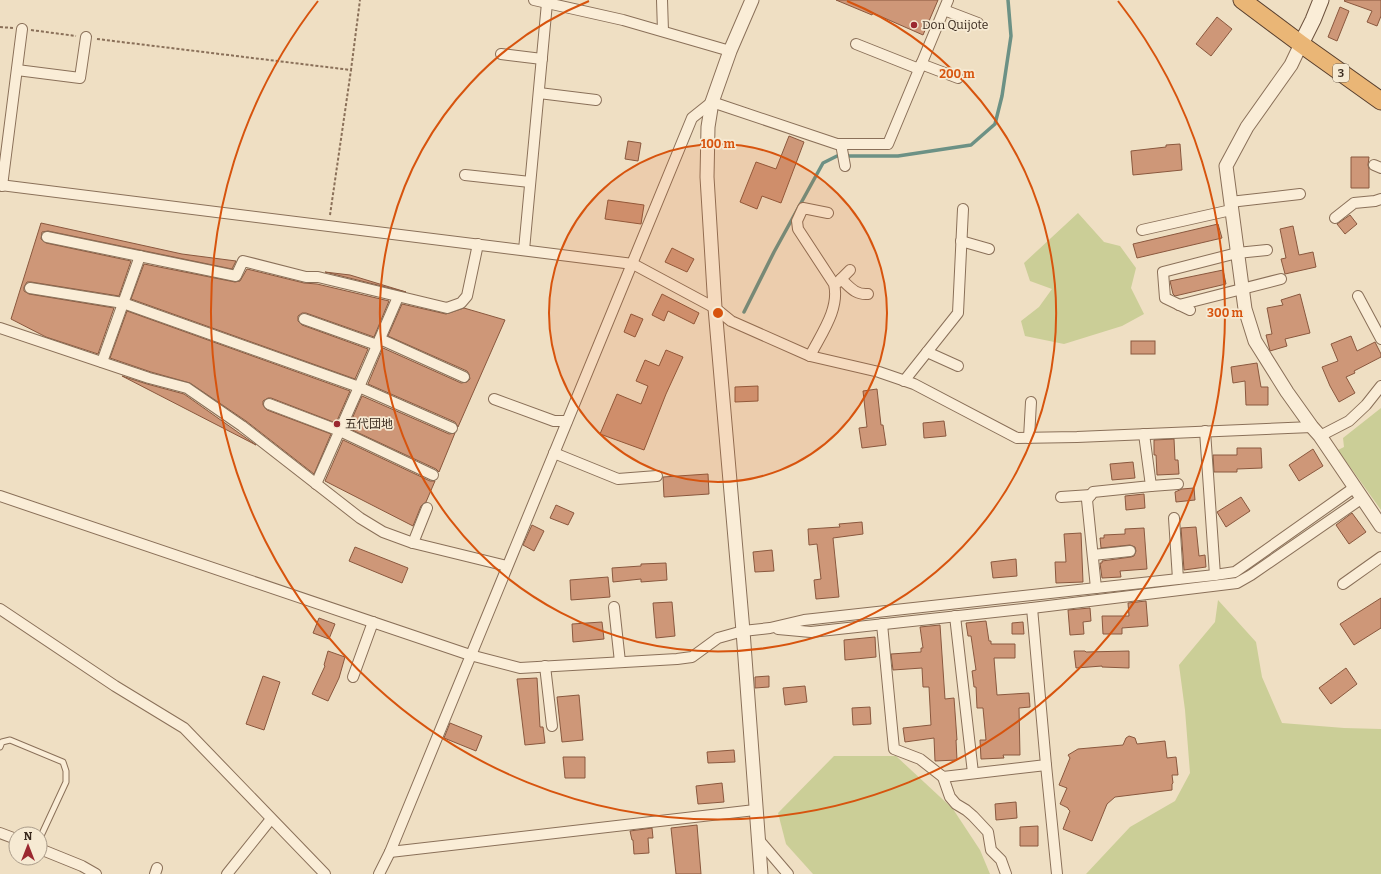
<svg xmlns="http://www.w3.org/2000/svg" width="1381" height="874" viewBox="0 0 1381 874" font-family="Bitter,'Noto Sans JP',serif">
  <rect width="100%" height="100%" fill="#efdfc3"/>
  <g fill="#cbce97">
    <path d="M1078,213L1104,242L1120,246L1136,268L1131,288L1144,314L1122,326L1064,344L1025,336L1021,321L1039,307L1052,289L1030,281L1024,263Z"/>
    <path d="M1381,408V510L1338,450L1344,447L1343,438Z"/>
    <path d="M1218,600L1256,642L1262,677L1282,723L1344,728L1381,729V874H1086L1130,827L1175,801L1190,773L1185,710L1179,665L1215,622Z"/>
    <path d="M834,756H896L953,809L980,850L990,874H813L786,844L778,813Z"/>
  </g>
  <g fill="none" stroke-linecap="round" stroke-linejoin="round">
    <path stroke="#6c9185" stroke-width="3.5" d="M744,312L774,252L823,163L837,156H898L971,145L995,124L1002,96L1011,36L1008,0"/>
  </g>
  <g fill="#ce9778" stroke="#8a583e">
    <path d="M836,0H938L923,35L873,13L872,15Z"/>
    <path d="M1345,0H1381V16L1377,26L1367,22L1372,11L1344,1Z"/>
    <path d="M1340,7L1349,11L1337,41L1328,37Z"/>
    <path d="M1217,17L1232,29L1211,56L1196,44Z"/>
    <path d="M789,136L804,142L781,203L762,196L757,209L740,202L756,162L776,169Z"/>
    <path d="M628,141L641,143L638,161L625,159Z"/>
    <path d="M1180,144L1182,170L1133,175L1131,151L1166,147V145Z"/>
    <path d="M1351,157H1369L1368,165L1369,169V188H1351Z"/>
    <path d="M608,200L644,205L641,224L605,219Z"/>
    <path d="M1350,215L1357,224L1345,234L1337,224Z"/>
    <path d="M41,223L182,254L236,261L232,269L48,231L42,232L41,239L46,243L131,261L119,296L31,282H27L24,287V291L29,294L114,308L98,354L46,337L11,319Z"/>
    <path d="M1218,224L1222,238L1137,258L1133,244Z"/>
    <path d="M1293,226L1299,255L1313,252L1316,267L1285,274L1281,259L1286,258L1280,229Z"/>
    <path d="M672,248L694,259L687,272L665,262Z"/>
    <path d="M144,264L235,282L240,281L247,269L304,283L317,284L389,301L374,337L306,313H302L298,316V321L302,325L368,349L355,379L131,299Z"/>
    <path d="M1223,270L1226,284L1175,296L1173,294L1170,281Z"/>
    <path d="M325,272L350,275L406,292Z"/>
    <path d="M662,294L699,313L694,324L668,311L664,321L652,315Z"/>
    <path d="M1300,294L1310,333L1285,339L1287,346L1270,351L1266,335L1272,334L1267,308L1283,305L1281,300Z"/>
    <path d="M402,304L446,314L464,308L505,320L458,427L455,422L368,384L383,348L461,383L467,382L470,379L469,374L467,371L388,336Z"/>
    <path d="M127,311L350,391L336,423L271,398H268L263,401V405L267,410L331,434L314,474L246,421L190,383L151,372L110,358Z"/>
    <path d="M631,314L643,319L635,337L624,332Z"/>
    <path d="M1351,336L1357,351L1375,342L1381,354V357L1354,371L1355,373L1346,377L1355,393L1339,402L1330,386L1322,367L1338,361L1331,344Z"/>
    <rect x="1131" y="341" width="24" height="13"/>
    <path d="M666,350L683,357L666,394L644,450L600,434L617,394L641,404L648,386L636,381L645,360L659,366Z"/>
    <path d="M1257,363L1261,387H1268V405H1246L1245,381L1233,383L1231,367Z"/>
    <path d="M122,376L147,384L184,394L256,445Z"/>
    <path d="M758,386V401L735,402V387Z"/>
    <path d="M877,389L881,425H883L886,445L862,448L859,428L867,427L863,391Z"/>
    <path d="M362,396L449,434L455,433L439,472L436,469L348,428Z"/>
    <path d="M944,421L946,436L924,438L923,423Z"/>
    <path d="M1174,439L1175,460H1178L1179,474L1157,475L1156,455H1154V440Z"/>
    <path d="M343,440L430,481H435L426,502L421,506L413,526L325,481Z"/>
    <path d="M1237,448H1261L1262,468L1237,469V472H1214L1213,455H1237Z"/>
    <path d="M1313,449L1323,466L1299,481L1289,465Z"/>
    <path d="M1133,462L1135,478L1112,480L1110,464Z"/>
    <path d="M708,474L709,494L664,497L663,477Z"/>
    <path d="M1194,488L1195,500L1176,502L1175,492L1182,489Z"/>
    <path d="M1144,494L1145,508L1126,510L1125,496Z"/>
    <path d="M1241,497L1250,511L1226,527L1217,512Z"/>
    <path d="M556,505L574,513L568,525L550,518Z"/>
    <path d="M1352,513L1366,532L1349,544L1336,525Z"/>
    <path d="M862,522L863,534L833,538L839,597L816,599L814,580L821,579L817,544L809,545L808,529L840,527L839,524Z"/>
    <path d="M532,525L544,531L534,551L523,545Z"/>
    <path d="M1196,527L1199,556L1205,555L1206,567L1184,570L1181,528Z"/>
    <path d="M1144,528L1147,569L1120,571L1121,577L1102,578L1100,563H1102V561L1131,557L1134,556L1136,551L1135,547L1130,545L1101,548L1100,538H1104V535L1125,534V529Z"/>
    <path d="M1081,533L1083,582L1056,583L1055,562H1066L1064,534Z"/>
    <path d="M355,547L408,568L402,583L349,561Z"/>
    <path d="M772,550L774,571L755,572L753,552Z"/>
    <path d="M1016,559L1017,576L993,578L991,562Z"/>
    <path d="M666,563L667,580L641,582V579L613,582L612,568L641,566V564Z"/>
    <path d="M608,577L610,597L571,600L570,580Z"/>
    <path d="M1381,598V628L1354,645L1340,624Z"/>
    <path d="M1146,601L1148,626L1122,628V634H1103L1102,616H1129L1128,603Z"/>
    <path d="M672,602L675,636L656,638L653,603Z"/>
    <path d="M1090,608L1091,621L1083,622L1084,634L1070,635L1068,610Z"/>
    <path d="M319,618L335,624L329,639L313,633Z"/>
    <path d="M986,621L989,641H991V644H1015V658H994L997,695L1029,693L1030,707L1019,708L1020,755H1003L1004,758L981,759L980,740H986L983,708H977L976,687H974L972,671L976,670L971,636H968L966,623Z"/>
    <path d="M602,622L604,639L573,642L572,624Z"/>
    <path d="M1023,622L1024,634H1012V623Z"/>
    <path d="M940,625L945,699L954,698L957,740H956L957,760L935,761L934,738L905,742L903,728L931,725L929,687H923L922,668L893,670L891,654L921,652V648H923L920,627Z"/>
    <path d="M875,637L876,657L845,660L844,640Z"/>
    <path d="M328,651L345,657L339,678L328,701L312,694L325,666L324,665Z"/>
    <path d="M1074,651H1085L1086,652L1129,651V668L1102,667V666L1076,668Z"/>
    <path d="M1346,668L1357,684L1331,704L1319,688Z"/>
    <path d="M263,676L280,682L264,730L246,724Z"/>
    <path d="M769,676V687L755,688V677Z"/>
    <path d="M537,678L540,727H543L545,743L525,745L517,679Z"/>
    <path d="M805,686L807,702L785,705L783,688Z"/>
    <path d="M579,695L583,740L562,742L557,697Z"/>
    <path d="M870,707L871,724L853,725L852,708Z"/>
    <path d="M450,723L482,736L476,751L444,738Z"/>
    <path d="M1129,736L1135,738L1137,744L1165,741L1167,758L1176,757L1178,775H1172L1173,783L1172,784V790L1115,797L1107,804L1092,841L1063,829L1070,811L1068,809V808L1060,804L1067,788L1059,785L1070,758L1068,755L1078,749L1123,745L1126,738Z"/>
    <path d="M734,750L735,762L708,763L707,752Z"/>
    <path d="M563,757H585V778H565Z"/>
    <path d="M722,783L724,802L698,804L696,786Z"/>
    <path d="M1016,802L1017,818L996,820L995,804Z"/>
    <path d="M697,825L701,874H676L671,828Z"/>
    <path d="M1038,826V846H1020V827Z"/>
    <path d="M652,828L653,838H648L649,853L634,854L633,840H632L630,831Z"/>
  </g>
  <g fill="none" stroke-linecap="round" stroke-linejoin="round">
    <defs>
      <path id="service" d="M0,747L2,742L10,740L63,762L66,771V782L40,838"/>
      <g id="minor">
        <path d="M534,0L623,20L730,51"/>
        <path d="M662,0L663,31"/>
        <path d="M944,10L978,23"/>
        <path d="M856,44L919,69"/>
        <path d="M501,54L542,59"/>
        <path d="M921,64L958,78"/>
        <path d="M17,70L80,78L86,37"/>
        <path d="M539,93L596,100"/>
        <path d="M841,144L845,166"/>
        <path d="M1374,165L1381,168"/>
        <path d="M465,175L530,182"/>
        <path d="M0,185L633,264L715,308L731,321L810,356L879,372L914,384L1017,438L1077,437L1312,427"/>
        <path d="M2,186L22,29"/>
        <path d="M1230,202L1300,194"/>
        <path d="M1335,218L1354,203L1375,201L1381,199"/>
        <path d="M1142,230L1231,210"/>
        <path d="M47,237L236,276L243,261L306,277H318L447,308L461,303L467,296L478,244"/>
        <path d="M961,241L989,249"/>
        <path d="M524,250L547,3"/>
        <path d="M841,279C850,287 855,295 868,294"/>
        <path d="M837,283L850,270"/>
        <path d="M30,288L123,303L359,387L398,297"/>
        <path d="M1358,296L1381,339"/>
        <path d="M1179,305L1281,279"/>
        <path d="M1190,310L1165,298L1163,272L1237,253L1267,250"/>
        <path d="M304,319L377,345"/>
        <path d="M0,328L149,378L187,388L242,426L360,518L383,532L413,543L507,566"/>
        <path d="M380,339L464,377"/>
        <path d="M927,352L958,366"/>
        <path d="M810,356C821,334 840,309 834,284L798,229L797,221L803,208L828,213"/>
        <path d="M102,362L140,256"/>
        <path d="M904,381L958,313L963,209"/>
        <path d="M494,399L554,421H567"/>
        <path d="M269,404L340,431L433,475"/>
        <path d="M1205,431L1215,575"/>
        <path d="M1320,436L1349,421L1366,405L1381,386"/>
        <path d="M1029,438L1031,402"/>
        <path d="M554,453L618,479L657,476"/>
        <path d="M316,484L359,387L452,428"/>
        <path d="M1151,486L1178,484"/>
        <path d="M0,496L470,655L520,668L677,659L692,657L718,638L743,631L770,628L804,620L1215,575L1235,572L1355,487"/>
        <path d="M1061,497L1091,495"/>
        <path d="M1174,518L1178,579"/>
        <path d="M413,543L427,508"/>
        <path d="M1093,555L1130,551"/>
        <path d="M1343,584L1381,557"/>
        <path d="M1096,588L1087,500L1093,492L1151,486L1144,434"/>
        <path d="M614,607L620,662"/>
        <path d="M0,609L115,686L184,728L325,874"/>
        <path d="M955,616L973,773"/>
        <path d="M882,624L894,749L920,759L943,777L1046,765L1032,608"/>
        <path d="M778,629L811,632L1032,608L1237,583L1251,575L1361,499"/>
        <path d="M545,666L552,726"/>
        <path d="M353,677L373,622"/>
        <path d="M1046,765L1057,874"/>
        <path d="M943,777L950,797L956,804L966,810L973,816L988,832L991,850L1001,860L1006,874"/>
        <path d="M0,833L16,839"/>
        <path d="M758,839L788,874"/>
        <path d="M40,849L82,866L96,874"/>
        <path d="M390,852L755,810"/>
        <path d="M155,874L157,868"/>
        <path d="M227,874L271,819"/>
        <path d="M379,874L390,852L692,118L712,102L837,144H888L948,0"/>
      </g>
      <g id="tertiary">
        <path d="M752,0L730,51L712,102L708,127L707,177L715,308L743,631L761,874"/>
        <path d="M1301,44L1291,65L1247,127L1226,166L1245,309L1255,341L1287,392L1312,427L1320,436L1381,526"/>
      </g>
      <path id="secondary" d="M1301,44L1313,20L1321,0"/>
      <path id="trunk" d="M1242,0L1301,44L1381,101"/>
    </defs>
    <use href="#service" stroke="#8a7059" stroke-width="7"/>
    <use href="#minor" stroke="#8a7059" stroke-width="12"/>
    <use href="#tertiary" stroke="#8a7059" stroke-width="15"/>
    <use href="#secondary" stroke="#6c513d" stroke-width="17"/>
    <use href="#trunk" stroke="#583f2e" stroke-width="19"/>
    <g stroke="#8a7059" stroke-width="2" stroke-dasharray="3 2" stroke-linecap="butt">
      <path d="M0,27L13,28"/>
      <path d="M31,30L76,36"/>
      <path d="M97,39L351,70L360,0"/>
      <path d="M330,215L351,70"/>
    </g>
    <use href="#service" stroke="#faedd7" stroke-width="5"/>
    <use href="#minor" stroke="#faedd7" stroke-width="10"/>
    <use href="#tertiary" stroke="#faedd7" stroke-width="13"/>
    <use href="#secondary" stroke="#faedd7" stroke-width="15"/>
    <use href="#trunk" stroke="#eab676" stroke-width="17"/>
  </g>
  <circle cx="718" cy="313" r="169" fill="#d7540e" fill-opacity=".12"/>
  <g fill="none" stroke="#d7540e" stroke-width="2">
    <circle cx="718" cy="313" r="169"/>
    <path d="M847 1A338 338 0 1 1 589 1"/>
    <path d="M1118 1A507 507 0 1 1 318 1"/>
  </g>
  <g fill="#9b2830" stroke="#f6ead3" stroke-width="1.5">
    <circle cx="914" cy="25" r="4"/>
    <circle cx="337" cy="424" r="4"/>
  </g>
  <g text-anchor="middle" stroke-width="3.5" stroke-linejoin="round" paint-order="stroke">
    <rect fill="#f6ead3" stroke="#726454" stroke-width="1" x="1333" y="64" width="16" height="18" rx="3"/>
    <g font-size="11" font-weight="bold" fill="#3a2a1e">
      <text x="1341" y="77">3</text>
    </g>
    <g font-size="12" fill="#3a2a1e" stroke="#f6ead3" text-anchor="start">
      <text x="922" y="29">Don Quijote</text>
      <text x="345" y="428">五代団地</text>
    </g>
  </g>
  <circle cx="718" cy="313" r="6" fill="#d7540e" stroke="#f6ead3" stroke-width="2"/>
  <g font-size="12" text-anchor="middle" font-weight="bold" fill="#d7540e" stroke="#f6ead3" stroke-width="3.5" stroke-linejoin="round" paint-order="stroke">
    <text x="957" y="78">200 m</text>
    <text x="718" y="148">100 m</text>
    <text x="1225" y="317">300 m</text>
  </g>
  <g transform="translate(28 846)"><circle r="19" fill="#f6ead3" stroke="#ab9d8b"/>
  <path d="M0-3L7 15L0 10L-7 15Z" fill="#9b2830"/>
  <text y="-6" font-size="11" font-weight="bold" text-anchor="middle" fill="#3a2a1e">N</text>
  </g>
</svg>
